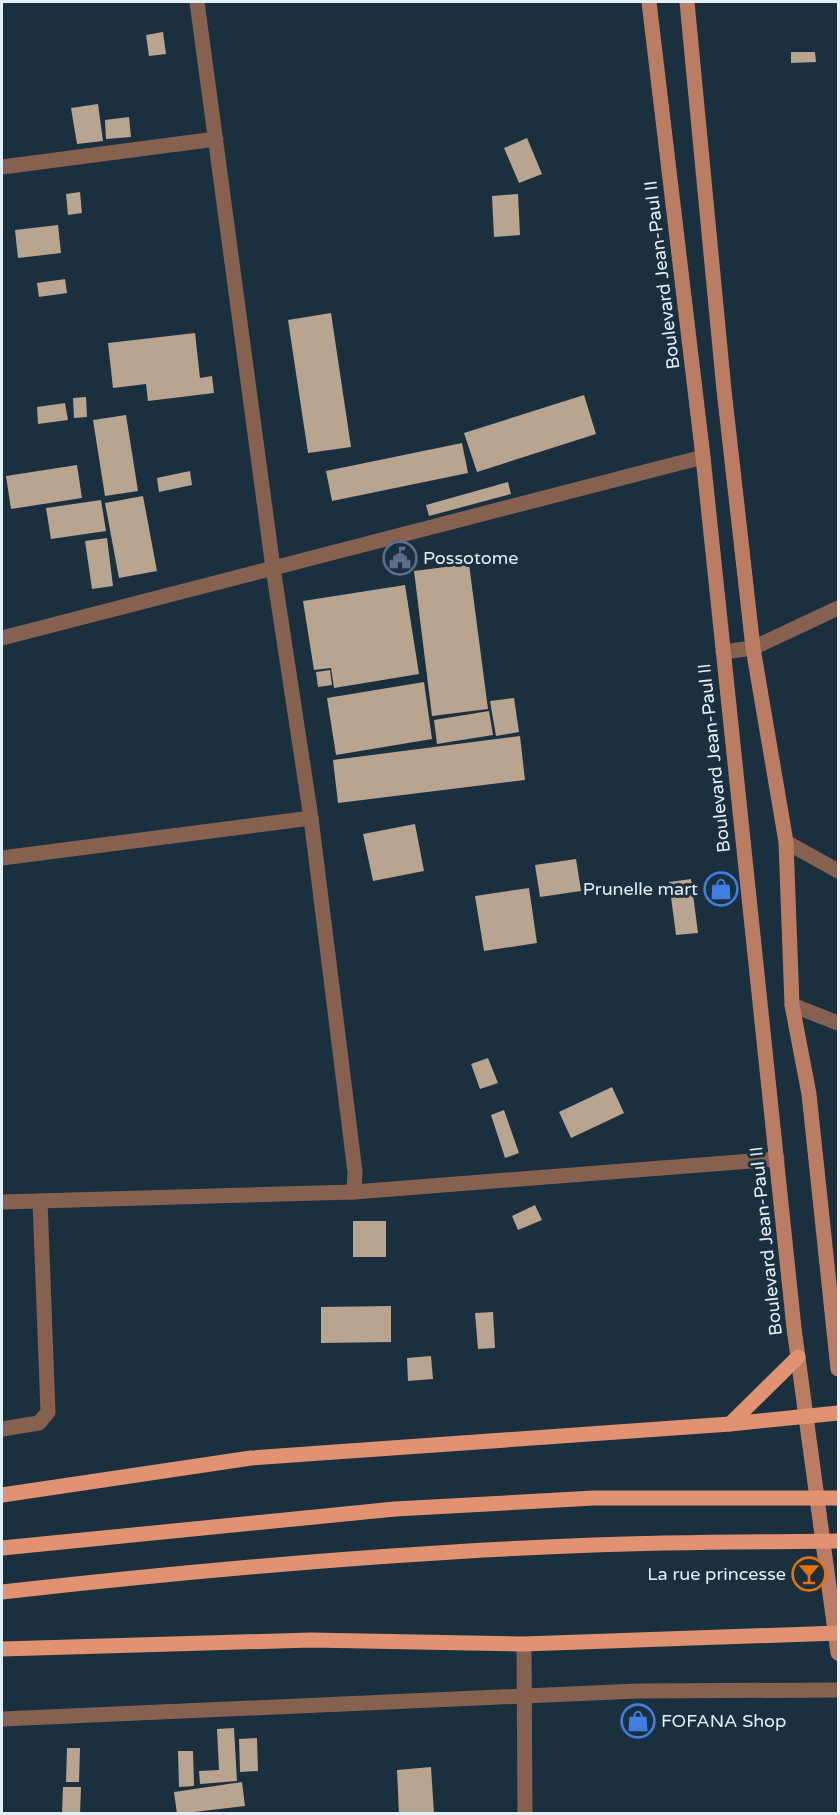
<svg xmlns="http://www.w3.org/2000/svg" width="840" height="1815" viewBox="0 0 840 1815" font-family="'Varela Round',sans-serif">
  <rect width="100%" height="100%" fill="#1b303f"/>
  <g fill="#b9a48f">
    <path d="M163,32L166,54L149,56L146,35Z"/>
    <path d="M791,52H815L816,62L791,63Z"/>
    <path d="M98,104L103,141L77,144L71,108Z"/>
    <path d="M129,117L131,137L106,139L105,120Z"/>
    <path d="M527,138L542,174L519,183L504,148Z"/>
    <path d="M80,192L82,213L68,215L66,194Z"/>
    <path d="M518,194L520,235L494,237L492,196Z"/>
    <path d="M58,225L61,253L18,258L15,230Z"/>
    <path d="M65,279L67,293L39,297L37,283Z"/>
    <path d="M331,313L351,447L308,453L288,320Z"/>
    <path d="M195,333L200,378L212,376L214,393L148,401L146,384L113,388L108,343Z"/>
    <path d="M584,395L596,434L477,472L464,433Z"/>
    <path d="M86,397L87,417L74,418L73,398Z"/>
    <path d="M65,403L68,420L38,424L37,407Z"/>
    <path d="M126,415L138,491L105,496L93,420Z"/>
    <path d="M462,443L468,473L332,501L326,471Z"/>
    <path d="M77,465L82,498L11,509L6,476Z"/>
    <path d="M190,471L192,485L159,492L157,478Z"/>
    <path d="M508,482L511,494L429,516L426,505Z"/>
    <path d="M143,496L157,571L119,578L105,503Z"/>
    <path d="M101,500L106,531L51,539L46,508Z"/>
    <path d="M107,538L113,586L92,589L85,541Z"/>
    <path d="M469,564L488,709L432,716L414,571Z"/>
    <path d="M405,585L419,674L334,688L331,668L314,670L303,601Z"/>
    <path d="M330,670L332,685L318,687L316,672Z"/>
    <path d="M424,682L432,739L336,755L327,698Z"/>
    <path d="M514,698L519,732L496,736L490,701Z"/>
    <path d="M489,711L493,735L437,744L434,720Z"/>
    <path d="M520,736L525,780L338,803L333,760Z"/>
    <path d="M415,824L424,871L373,881L363,834Z"/>
    <path d="M576,859L581,891L540,897L535,865Z"/>
    <path d="M691,879L698,933L676,935L669,882Z"/>
    <path d="M529,888L537,943L484,951L475,896Z"/>
    <path d="M488,1058L498,1083L480,1089L471,1064Z"/>
    <path d="M612,1087L624,1113L571,1138L559,1112Z"/>
    <path d="M504,1110L519,1153L505,1158L491,1115Z"/>
    <path d="M535,1205L542,1220L518,1230L512,1216Z"/>
    <rect x="353" y="1221" width="33" height="36"/>
    <path d="M391,1306V1342L321,1343V1307Z"/>
    <path d="M493,1312L495,1348L478,1349L475,1313Z"/>
    <path d="M431,1356L433,1379L408,1381L407,1358Z"/>
    <path d="M234,1728L237,1781L200,1784L199,1771L219,1770L217,1729Z"/>
    <path d="M257,1738L258,1771L240,1772L239,1739Z"/>
    <path d="M67,1748H80L79,1782H66Z"/>
    <path d="M178,1751H193L194,1786L179,1787Z"/>
    <path d="M431,1767L434,1814H399L397,1770Z"/>
    <path d="M242,1782L245,1806L177,1814L174,1792Z"/>
    <path d="M63,1787H81L80,1814H62Z"/>
  </g>
  <g fill="none" stroke-linecap="round" stroke-linejoin="round">
    <path stroke="#876150" stroke-width="15" d="M786,842L838,871"/>
    <g stroke="#876150" stroke-width="15">
      <path d="M197,2L273,568L311,818L355,1172L354,1192"/>
      <path d="M2,167L216,139"/>
      <path d="M2,638L703,457"/>
      <path d="M723,652L753,648L838,608"/>
      <path d="M2,858L311,818"/>
      <path d="M792,1005L838,1023"/>
      <path d="M2,1202L354,1192L777,1159"/>
      <path d="M2,1429L39,1423L48,1412L40,1201"/>
      <path d="M524,1644L525,1814"/>
      <path d="M2,1719L637,1691L838,1690"/>
    </g>
    <g stroke="#ba7d63" stroke-width="15">
      <path d="M649,2L703,457L794,1328L838,1653"/>
      <path d="M687,2L724,390L753,648L786,842L792,1005L809,1094L838,1369"/>
    </g>
    <g stroke="#e19270" stroke-width="15">
      <path d="M730,1424L798,1357"/>
      <path d="M2,1495L251,1458L730,1424L838,1413"/>
      <path d="M2,1548L395,1509L594,1498H838"/>
      <path d="M2,1592C198,1570 396,1552 594,1545C675,1542 757,1542 838,1541"/>
      <path d="M2,1649L311,1640L524,1644L838,1633"/>
    </g>
  </g>
  <defs>
    <symbol id="civic-ring" viewBox="-11 -11 22 22"><circle r="9.5" fill="#1b303f" stroke="#5c6f8a" stroke-width="1.5"/><path d="M-.6-6.5H3V-4.5H.6V-3L4-1V1h2V6H-6V1h2V-1L-.6-3ZM-1.2 2.5V6h2.4V2.5Z" fill="#5c6f8a"/></symbol>
    <symbol id="shop-ring" viewBox="-11 -11 22 22"><circle r="9.5" fill="#1b303f" stroke="#3f7fe0" stroke-width="1.5"/><path d="M-5-2.5h2.3a2.7 3.5 0 0 1 5.4 0H5L5.5 6h-11ZM-1.5-2.5h3a1.5 2.3 0 0 0-3 0Z" fill="#3f7fe0"/></symbol>
    <symbol id="bar-ring" viewBox="-11 -11 22 22"><circle r="9.5" fill="#1b303f" stroke="#e8710a" stroke-width="1.5"/><path d="M-6-5H6L.8 .8V4.5H3.5V6h-7V4.5H-.8V.8Z" fill="#e8710a"/></symbol>
  </defs>
  <g fill-rule="evenodd">
    <use href="#civic-ring" x="381" y="539" width="38" height="38"/>
    <use href="#shop-ring" x="702" y="870" width="38" height="38"/>
    <use href="#bar-ring" x="790" y="1555" width="38" height="38"/>
    <use href="#shop-ring" x="619" y="1702" width="38" height="38"/>
  </g>
  <g text-anchor="middle" stroke-width="6" stroke-linejoin="round" paint-order="stroke">
    <g font-size="18" fill="#e2eff9" stroke="#1b303f">
      <text transform="translate(662 275) rotate(-97)" y="6">Boulevard Jean-Paul II</text>
      <text transform="translate(714 758) rotate(-96)" y="6">Boulevard Jean-Paul II</text>
      <text transform="translate(766 1241) rotate(-96)" y="6">Boulevard Jean-Paul II</text>
    </g>
    <g font-size="18" fill="#e2eff9" stroke="#1b303f" text-anchor="start">
      <text x="423" y="564">Possotome</text>
      <text x="698" y="895" text-anchor="end">Prunelle mart</text>
      <text x="786" y="1580" text-anchor="end">La rue princesse</text>
      <text x="661" y="1727">FOFANA Shop</text>
    </g>
  </g>
  <rect width="840" height="1815" fill="none" stroke="#e2eff9" stroke-width="6"/>
</svg>
